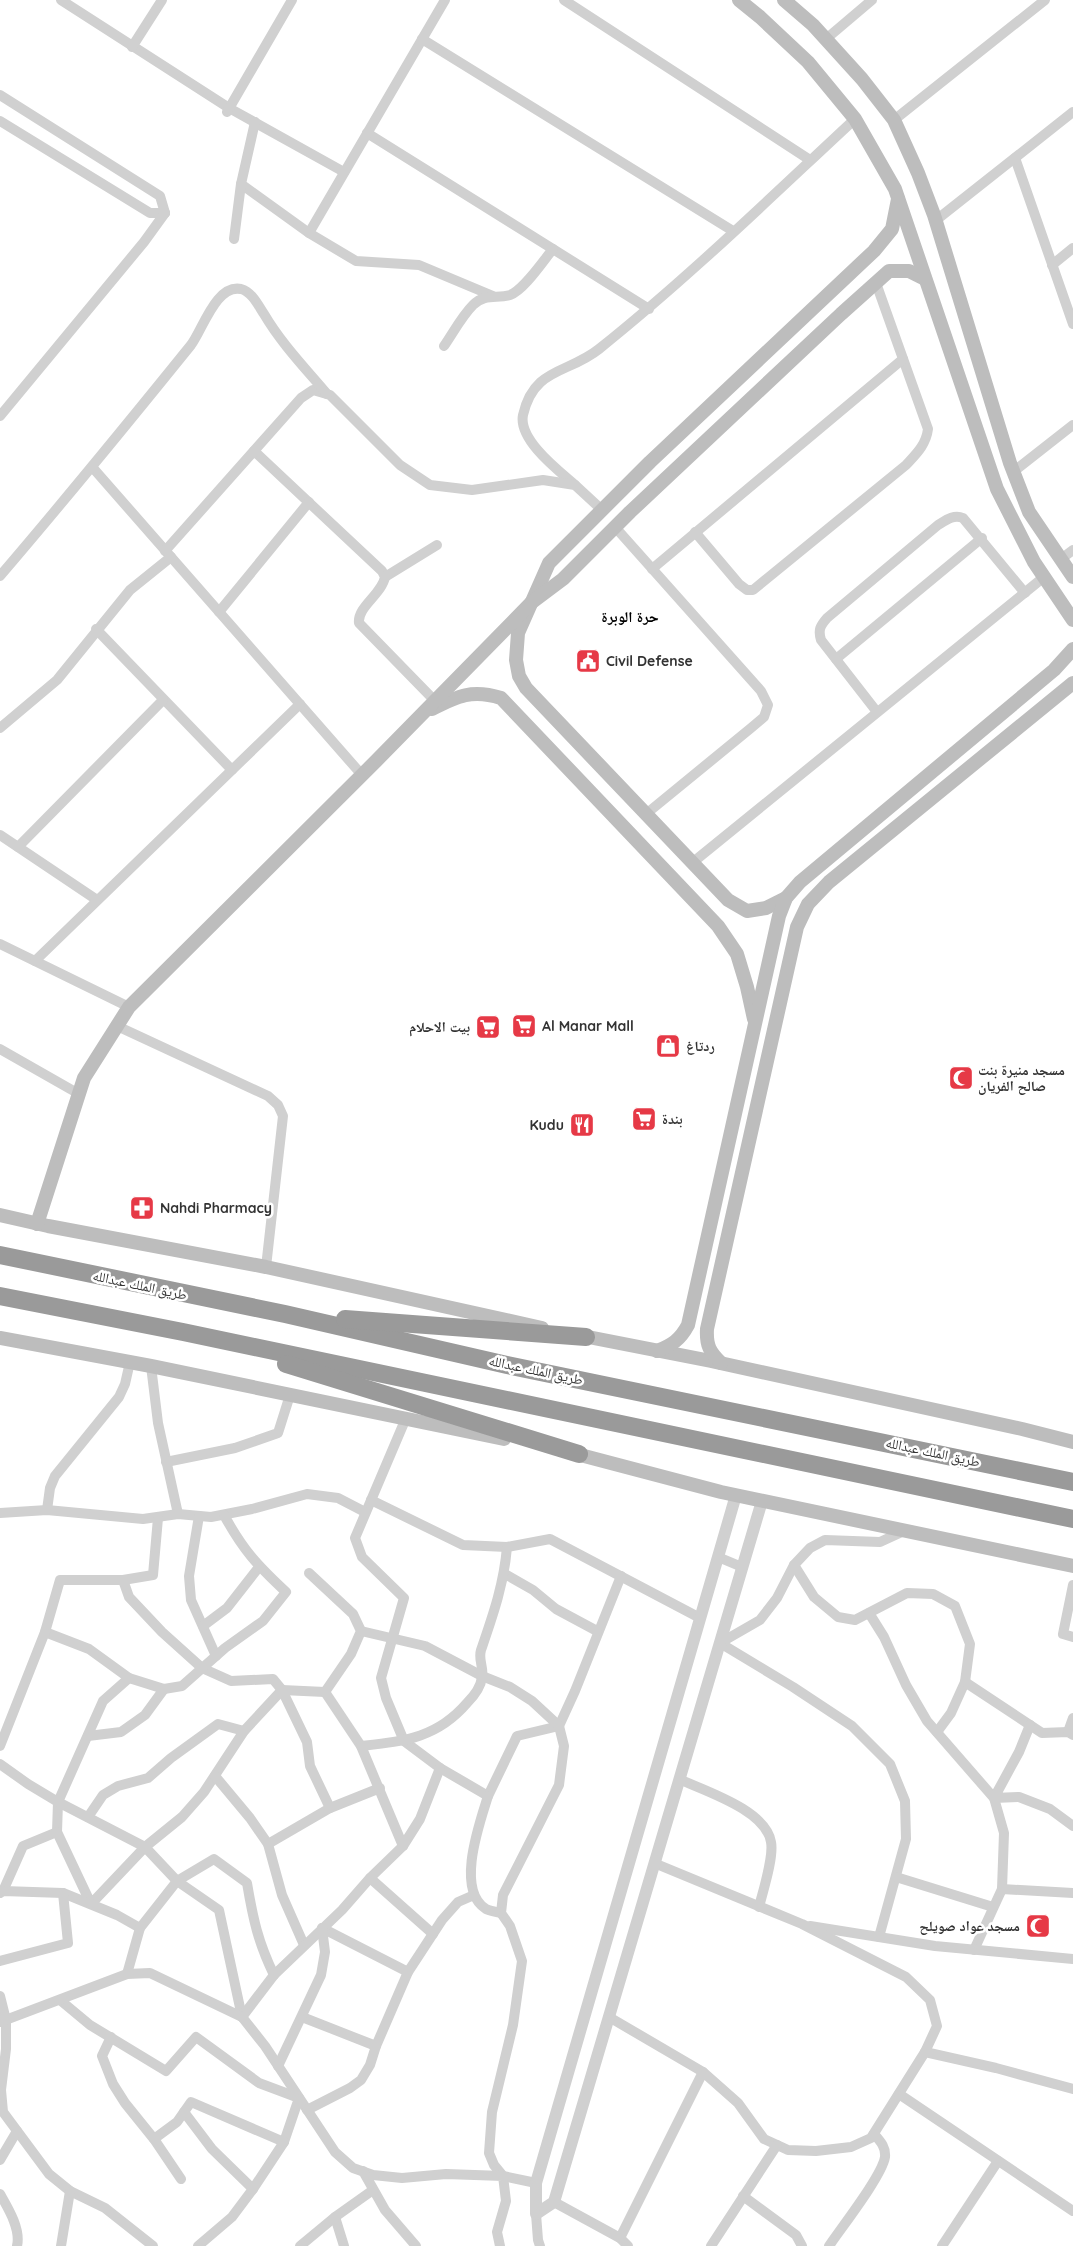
<svg xmlns="http://www.w3.org/2000/svg" width="1073" height="2246" viewBox="0 0 1073 2246" font-family="Quicksand,'Noto Naskh Arabic',sans-serif">
  <rect width="100%" height="100%" fill="#fff"/>
  <g fill="none" stroke-linecap="round" stroke-linejoin="round">
    <g stroke="#d0d0d0" stroke-width="10">
      <path d="M61,0L229,108L344,172"/>
      <path d="M564,0L810,160"/>
      <path d="M422,39L733,231"/>
      <path d="M826,39L872,0"/>
      <path d="M132,47L162,0"/>
      <path d="M0,95L160,196L165,213"/>
      <path d="M227,112L292,0"/>
      <path d="M894,120L1045,0"/>
      <path d="M0,121L150,213H165"/>
      <path d="M255,122L241,184L309,233L356,261L419,265L493,296"/>
      <path d="M367,133L649,309"/>
      <path d="M1015,158L1073,324"/>
      <path d="M935,221L1073,112"/>
      <path d="M309,233L445,0"/>
      <path d="M234,239L241,184"/>
      <path d="M1052,265L1073,248"/>
      <path d="M444,346C453,333 462,316 473,305C485,293 497,299 510,295C524,290 543,261 553,249"/>
      <path d="M0,416L144,242L165,213"/>
      <path d="M254,451L382,571L385,577C382,594 357,607 359,623L435,701"/>
      <path d="M93,468L362,775"/>
      <path d="M1013,472L1073,425"/>
      <path d="M575,485C559,471 518,440 523,415C534,367 568,374 599,349C689,277 771,197 855,119"/>
      <path d="M615,527L761,691L768,705L764,717L751,728L646,814"/>
      <path d="M695,532L739,584L747,590H753L906,465C916,454 926,445 928,429L876,283"/>
      <path d="M165,551L301,398L313,390L330,395L400,465L430,485L472,490L543,480L575,485L602,510"/>
      <path d="M1061,559L1073,550"/>
      <path d="M652,569L903,359"/>
      <path d="M0,576C65,500 128,423 191,345C203,329 216,284 241,289C252,292 258,305 264,314C281,343 305,368 327,394"/>
      <path d="M385,577L437,545"/>
      <path d="M219,612L309,502"/>
      <path d="M96,629L232,770"/>
      <path d="M836,659L982,538"/>
      <path d="M877,712L821,640C818,630 820,626 827,618L938,525C946,520 954,514 963,518L1025,593"/>
      <path d="M0,728L57,680L130,590L171,557"/>
      <path d="M0,835L97,900"/>
      <path d="M18,847L163,700"/>
      <path d="M692,863L1044,577"/>
      <path d="M0,944L129,1007"/>
      <path d="M35,961L300,704"/>
      <path d="M117,1026L268,1096L278,1105L283,1116L266,1267"/>
      <path d="M0,1049L79,1094"/>
      <path d="M151,1366L158,1423L178,1514"/>
      <path d="M406,1418L355,1538L362,1557L404,1598L381,1678L386,1698L404,1741L440,1768L488,1796L517,1736L559,1726L575,1691L621,1576"/>
      <path d="M166,1462L235,1448L278,1433L290,1395"/>
      <path d="M371,1500L463,1545L507,1547L550,1539L700,1618"/>
      <path d="M47,1510L50,1488L55,1476L119,1397L125,1384L130,1362"/>
      <path d="M0,1513L47,1510L143,1519L178,1514L211,1517L252,1509L307,1494L338,1498L365,1512"/>
      <path d="M199,1516L189,1576L191,1600L216,1656"/>
      <path d="M718,1557L742,1567"/>
      <path d="M794,1565L814,1597L838,1617L855,1620L907,1593L933,1594L955,1606L970,1644L965,1682L951,1713L937,1732"/>
      <path d="M309,1573L353,1614L361,1631L351,1654L325,1692"/>
      <path d="M505,1574L533,1590L556,1609L597,1631"/>
      <path d="M123,1580L129,1597L162,1632L202,1668L231,1681L273,1679L282,1690L307,1742L310,1766L330,1808"/>
      <path d="M1073,1585L1063,1634L1073,1637"/>
      <path d="M869,1613L884,1637L906,1685L927,1721L994,1798L1004,1833L1002,1889L974,1950"/>
      <path d="M203,1626L227,1608L259,1567"/>
      <path d="M361,1631L425,1646L482,1676L510,1687L532,1701L559,1726L564,1746L559,1785L503,1895L501,1913L510,1926L522,1961L513,2025L492,2112L489,2153L494,2165L503,2176L536,2183"/>
      <path d="M45,1632L89,1649L129,1678L164,1689L182,1686L225,1648L263,1621L286,1592C257,1565 243,1550 224,1515"/>
      <path d="M720,1643L793,1687L852,1726L890,1764L905,1801L906,1839L879,1937"/>
      <path d="M720,1643L760,1620L777,1598L794,1565L810,1548L825,1540L880,1542L904,1531"/>
      <path d="M129,1678L103,1701L58,1802L57,1832L91,1904L145,1847L182,1817L204,1792L244,1731L282,1690L325,1692"/>
      <path d="M965,1682L1042,1733L1068,1732L1073,1735"/>
      <path d="M325,1692L361,1746L403,1846"/>
      <path d="M1030,1725L1019,1752L994,1798L1019,1797L1050,1809L1073,1826"/>
      <path d="M1068,1732L1073,1718"/>
      <path d="M88,1736L121,1732L145,1715L164,1689"/>
      <path d="M0,1746L45,1632L60,1580H123L153,1575L158,1518"/>
      <path d="M361,1746C405,1741 437,1738 467,1703C474,1696 481,1686 482,1677C484,1667 478,1660 481,1650C493,1615 504,1584 507,1547"/>
      <path d="M0,1764L28,1784L58,1802L145,1847L177,1881L219,1910L242,2017"/>
      <path d="M215,1776L250,1818L268,1844L282,1895L304,1945"/>
      <path d="M679,1779C705,1791 766,1810 771,1842C774,1857 763,1891 759,1907"/>
      <path d="M488,1796C480,1822 455,1890 486,1909C490,1911 496,1912 501,1913"/>
      <path d="M88,1817L103,1795L118,1786L148,1778L171,1758L218,1724L244,1731"/>
      <path d="M268,1844L330,1808L380,1788"/>
      <path d="M896,1877L993,1907"/>
      <path d="M370,1878L433,1934"/>
      <path d="M1002,1889L1073,1893"/>
      <path d="M3,1891L23,1846L57,1832"/>
      <path d="M0,1893L3,1891L63,1893L117,1915L140,1928"/>
      <path d="M810,1926L935,1946L1073,1959"/>
      <path d="M322,1928L408,1972"/>
      <path d="M0,1961L68,1943L63,1893"/>
      <path d="M127,1974L140,1928L177,1881L214,1859L247,1883C253,1919 258,1942 274,1975"/>
      <path d="M0,1996L6,2020V2049L1,2090L3,2112L49,2174L70,2191L105,2208L153,2246"/>
      <path d="M60,2000L90,2025L166,2071L196,2037L259,2083L299,2098L284,2142L253,2189L232,2217L198,2246"/>
      <path d="M242,2017L274,1975L342,1910L370,1878L403,1846L420,1819L440,1768"/>
      <path d="M302,2017L376,2046"/>
      <path d="M609,2017L703,2072L738,2103L764,2139L788,2150L816,2151L851,2147L871,2138L925,2052L937,2026L930,2000L906,1977L802,1924L654,1863"/>
      <path d="M0,2022L127,1974L150,1973L242,2017L265,2046L335,2152L353,2168L373,2175L402,2178L446,2174L503,2176L506,2201L497,2232L500,2246"/>
      <path d="M111,2037L102,2056L113,2084L125,2103L154,2139L181,2179"/>
      <path d="M925,2052L996,2068L1073,2089"/>
      <path d="M278,2066L321,1975L325,1952L322,1928"/>
      <path d="M899,2094L1073,2211"/>
      <path d="M307,2110L350,2088L361,2080L370,2065L376,2046L408,1972L442,1920L458,1902L474,1895"/>
      <path d="M184,2112L212,2149L253,2189"/>
      <path d="M154,2139L177,2122L191,2102L284,2142"/>
      <path d="M0,2160L17,2131"/>
      <path d="M363,2171L385,2210L416,2246"/>
      <path d="M0,2194C8,2208 21,2229 17,2246"/>
      <path d="M743,2196L796,2235L802,2246"/>
      <path d="M554,2202L620,2238L628,2246"/>
      <path d="M536,2214L538,2240L540,2246"/>
      <path d="M335,2217L344,2246"/>
      <path d="M620,2238L703,2072"/>
      <path d="M61,2246L70,2191"/>
      <path d="M300,2246L335,2217L373,2190"/>
      <path d="M711,2246L777,2145"/>
      <path d="M829,2246C841,2228 882,2176 885,2157C886,2147 880,2141 874,2134"/>
      <path d="M942,2246L998,2161"/>
    </g>
    <path stroke="#d0d0d0" stroke-width="12" d="M736,1495L536,2183V2214L554,2202L762,1501"/>
    <g stroke="#bdbdbd" stroke-width="14">
      <path d="M739,0L760,17L808,62L855,119L895,189L997,489L1034,562L1073,620"/>
      <path d="M784,0L813,25L862,79L894,120L918,173L934,215L1010,463L1029,512L1073,577"/>
      <path d="M432,709C458,696 472,689 501,698L718,926L737,954L747,987L754,1019"/>
      <path d="M786,898L766,908L747,911L728,900L526,688L519,676L516,660L518,633L549,563L650,462L874,251L892,229L898,199"/>
      <path d="M0,1215L48,1226L266,1267L542,1328"/>
      <path d="M37,1224L84,1078L129,1007L376,761L531,603L563,579L630,512L841,314L889,271H909L925,279"/>
      <path d="M578,1335L711,1361L1022,1429L1073,1442"/>
      <path d="M0,1338L151,1366L504,1439"/>
      <path d="M657,1351C672,1345 680,1340 688,1325L779,916L786,898L800,882L1054,670L1073,649"/>
      <path d="M721,1363C710,1352 706,1346 707,1329L797,927L808,904L829,882L1073,683"/>
      <path d="M569,1452L721,1492L1073,1566"/>
    </g>
    <g stroke="#9a9a9a" stroke-width="18">
      <path d="M0,1255L285,1314L507,1365L1073,1482"/>
      <path d="M0,1296L183,1332L1073,1519"/>
      <path d="M345,1319L586,1337"/>
      <path d="M286,1364L579,1454"/>
    </g>
  </g>
  <defs>
    <symbol id="civic-square" viewBox="-11 -11 22 22"><rect x="-9" y="-9" width="18" height="18" rx="4" fill="#e63946" stroke="#fff"/><path d="M-.6-6.5H3V-4.5H.6V-3L4-1V1h2V6H-6V1h2V-1L-.6-3ZM-1.2 2.5V6h2.4V2.5Z" fill="#fff"/></symbol>
    <symbol id="supermarket-square" viewBox="-11 -11 22 22"><rect x="-9" y="-9" width="18" height="18" rx="4" fill="#e63946" stroke="#fff"/><path d="M-6-5.5h2.5l.6 2H6L4.5 2H-2.5L-4.4-4H-6ZM-1.5 3.2a1.3 1.3 0 1 0 .1 0ZM3 3.2a1.3 1.3 0 1 0 .1 0Z" fill="#fff"/></symbol>
    <symbol id="shop-square" viewBox="-11 -11 22 22"><rect x="-9" y="-9" width="18" height="18" rx="4" fill="#e63946" stroke="#fff"/><path d="M-5-2.5h2.3a2.7 3.5 0 0 1 5.4 0H5L5.5 6h-11ZM-1.5-2.5h3a1.5 2.3 0 0 0-3 0Z" fill="#fff"/></symbol>
    <symbol id="mosque-square" viewBox="-11 -11 22 22"><rect x="-9" y="-9" width="18" height="18" rx="4" fill="#e63946" stroke="#fff"/><path d="M3.5-4.9A6 6 0 1 0 3.5 4.9A5 5 0 1 1 3.5-4.9Z" fill="#fff"/></symbol>
    <symbol id="restaurant-square" viewBox="-11 -11 22 22"><rect x="-9" y="-9" width="18" height="18" rx="4" fill="#e63946" stroke="#fff"/><path d="M-5-6h1v4h1v-4h1v4h1v-4h1v5L-1.5 .5V6h-2V.5L-5-1ZM5-6V6H3V1.5H1.5Q1.5-4 5-6Z" fill="#fff"/></symbol>
    <symbol id="pharmacy-square" viewBox="-11 -11 22 22"><rect x="-9" y="-9" width="18" height="18" rx="4" fill="#e63946" stroke="#fff"/><path d="M-2-6h4v4h4v4h-4v4h-4v-4h-4v-4h4Z" fill="#fff"/></symbol>
  </defs>
  <g fill-rule="evenodd">
    <use href="#civic-square" x="574" y="647" width="28" height="28"/>
    <use href="#supermarket-square" x="510" y="1012" width="28" height="28"/>
    <use href="#supermarket-square" x="474" y="1013" width="28" height="28"/>
    <use href="#shop-square" x="654" y="1032" width="28" height="28"/>
    <use href="#mosque-square" x="947" y="1064" width="28" height="28"/>
    <use href="#supermarket-square" x="630" y="1105" width="28" height="28"/>
    <use href="#restaurant-square" x="568" y="1111" width="28" height="28"/>
    <use href="#pharmacy-square" x="128" y="1194" width="28" height="28"/>
    <use href="#mosque-square" x="1024" y="1912" width="28" height="28"/>
  </g>
  <g text-anchor="middle" stroke-width="5" stroke-linejoin="round" paint-order="stroke">
    <g font-size="14" font-weight="bold" fill="#333" stroke="#fff" text-anchor="start">
      <text x="606" y="666">Civil Defense</text>
      <text x="542" y="1031">Al Manar Mall</text>
      <text x="470" y="1032" text-anchor="end">بيت الاحلام</text>
      <text x="686" y="1051">ردتاغ</text>
      <text x="978" y="1075">مسجد منيرة بنت<tspan x="978" dy="16">صالح الفريان</tspan></text>
      <text x="662" y="1124">بندة</text>
      <text x="564" y="1130" text-anchor="end">Kudu</text>
      <text x="160" y="1213">Nahdi Pharmacy</text>
      <text x="1020" y="1931" text-anchor="end">مسجد عواد صويلح</text>
    </g>
    <g font-size="14" fill="#333" stroke="#fff">
      <text transform="translate(140 1285) rotate(12)" y="5">طريق الملك عبدالله</text>
      <text transform="translate(536 1370) rotate(12)" y="5">طريق الملك عبدالله</text>
      <text transform="translate(933 1452) rotate(12)" y="5">طريق الملك عبدالله</text>
    </g>
    <g font-size="15" font-weight="bold" fill="#000" stroke="#fff">
      <text x="630" y="622">حرة الوبرة</text>
    </g>
  </g>
</svg>
